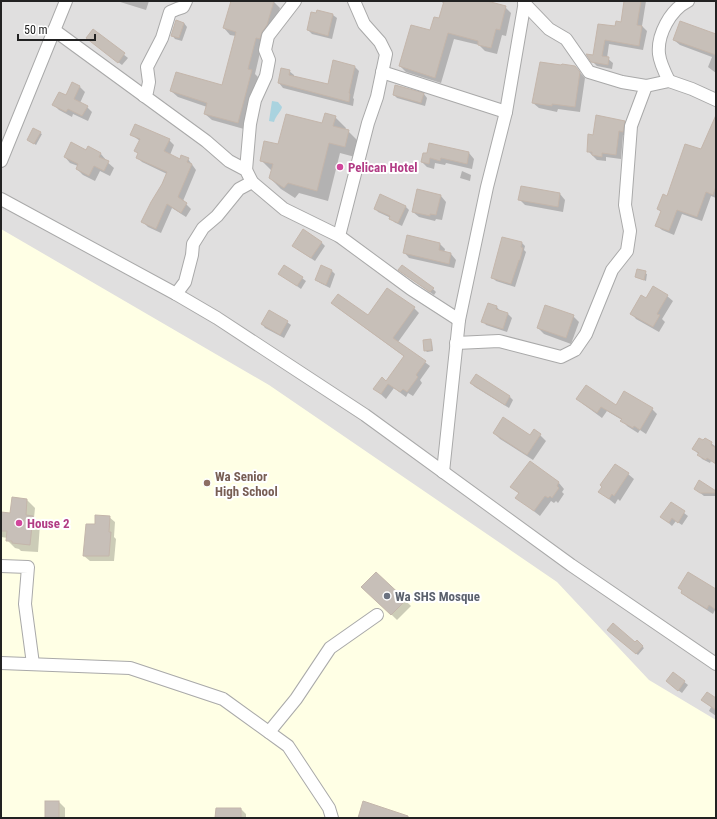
<svg xmlns="http://www.w3.org/2000/svg" width="717" height="819" viewBox="0 0 717 819" font-family="'Roboto Condensed',sans-serif">
  <rect width="100%" height="100%" fill="#f2efe9"/>
  <rect fill="#e0dfdf" x="1" y="1" width="715" height="817"/>
  <path fill="#ffffe5" d="M1,229L269,385L557,582L649,680L716,720V818H1Z"/>
  <path fill="#aad3df" d="M272,101L278,102L282,107C281,112 276,115 274,122L269,121Z"/>
  <g fill="#0003">
    <path d="M117,1H149L146,10Z"/>
    <path d="M232,1H270L274,2L280,8L273,31L262,44L255,74L258,77L244,129L212,120L205,114L207,107L178,97L171,91L223,87L236,36L230,35L224,28Z"/>
    <path d="M441,1H489V3L505,7L511,13L506,36L502,35L497,54L485,51L479,45L454,39L441,83L406,72L400,66L431,32L439,19L444,4Z"/>
    <path d="M625,1H646L642,26L647,31L643,50L609,44L607,58L613,63L612,69L597,66L592,61L594,56L599,25L616,27L622,23Z"/>
    <path d="M317,11L333,15L337,18L332,39L312,34L308,30Z"/>
    <path d="M184,23L187,27L182,41L175,39L172,35Z"/>
    <path d="M93,30L128,58L122,65L91,41Z"/>
    <path d="M716,35V73L708,67L712,57L680,45L674,40Z"/>
    <path d="M562,66L575,67L585,78L580,112L558,109L557,112L539,108L533,103Z"/>
    <path d="M355,67L359,71L353,98L354,99L353,106L283,88L279,83L289,71L294,75V77L329,86Z"/>
    <path d="M73,83L80,87L85,92L80,103L87,107L92,112L88,121L73,114L72,117L59,110L54,105L66,96Z"/>
    <path d="M424,94L427,98L425,106L397,98L394,95Z"/>
    <path d="M716,116V198L711,196L702,221L682,214L674,235L662,230L657,226L662,212L658,209L702,151Z"/>
    <path d="M335,117L346,128L345,130L348,131L359,142L355,157L340,153L328,201L299,193L295,198L281,189L270,178L272,171L262,161L278,145L323,124Z"/>
    <path d="M624,122L629,127L628,136L623,135L621,159L606,157V161L597,160L588,151Z"/>
    <path d="M40,133L42,134L36,145L30,141Z"/>
    <path d="M132,135L169,140L174,145L170,155L180,160L188,159L196,170L183,201L191,209L186,217L172,208L161,233L148,227L143,222L167,174L142,162L137,157L139,154L136,151L140,141Z"/>
    <path d="M430,144L469,153L474,159L472,169L446,163L445,165L435,163L434,169L427,167L422,162L428,155Z"/>
    <path d="M88,148L101,154L106,160V161L114,168L110,176L100,171L95,181L83,175L77,169L78,166L70,163L65,157L86,151Z"/>
    <path d="M462,171L471,175L470,181L460,178Z"/>
    <path d="M560,194L565,200L563,212L525,205L519,199Z"/>
    <path d="M441,196L446,202L442,220L436,219L435,221L419,217L413,212Z"/>
    <path d="M405,206L409,210L402,226L394,222L391,218L378,212L375,208Z"/>
    <path d="M321,242L325,246L315,261L297,249Z"/>
    <path d="M522,243L525,246L524,250L526,252L515,287L496,281L492,277Z"/>
    <path d="M440,244L445,249L444,253L451,254L456,260L454,268L409,258L404,252Z"/>
    <path d="M285,266L306,281L301,289L280,274Z"/>
    <path d="M322,266L332,271L335,274L330,288L320,283L316,280Z"/>
    <path d="M399,270L433,289L436,292L434,295Z"/>
    <path d="M637,270L647,274L646,281L636,277Z"/>
    <path d="M667,296L673,301L662,319L665,322L659,332L636,319L631,313L646,299Z"/>
    <path d="M333,303L369,316L414,308L419,313L398,342L430,366L420,380L422,383L413,396L408,393L406,397L394,388L386,399L375,389L387,382L405,357L338,308Z"/>
    <path d="M497,307L500,311L508,314L512,318L507,332L486,325L483,321Z"/>
    <path d="M573,316L579,322L571,344L544,334L538,328Z"/>
    <path d="M287,322L291,325L284,338L265,328L262,324Z"/>
    <path d="M431,341L432,342L433,351L427,352L425,350Z"/>
    <path d="M476,376L510,397L513,400L509,408L475,387L471,383Z"/>
    <path d="M578,399L616,406L652,409L657,414L646,434L640,430L638,433L627,426L622,420L607,411L602,418L583,404Z"/>
    <path d="M494,433L531,436L540,435L546,441L533,460L500,439Z"/>
    <path d="M705,439L715,446L714,448L716,449V464L711,461L710,463L702,459L694,449Z"/>
    <path d="M530,462L559,483L564,489L562,492L564,494L558,503L556,501L554,503L551,501L540,516L517,498L520,494L512,487Z"/>
    <path d="M628,474L634,479L620,501L618,499L615,504L600,492Z"/>
    <path d="M699,492H716V496H704Z"/>
    <path d="M13,498L27,500L35,508L34,518L40,524L38,552L21,551L19,549L15,548L7,540L8,538L1,537V513L11,514Z"/>
    <path d="M671,503L688,516L682,525L676,521L672,526L662,517Z"/>
    <path d="M109,517L115,522L114,537L116,539L114,561H90L84,556L96,525Z"/>
    <path d="M376,573L411,606L397,620L363,587Z"/>
    <path d="M716,590V611L715,610L713,614L688,598L682,593Z"/>
    <path d="M610,632L636,643L637,642L644,648L638,655Z"/>
    <path d="M673,673L688,685L682,693L671,685Z"/>
    <path d="M716,699V716L709,711L711,707L703,700Z"/>
    <path d="M59,802L65,808V818H46Z"/>
    <path d="M241,809L246,814V818H209L216,817Z"/>
  </g>
  <g fill="#c7bfb8" stroke="#c4b6ab">
    <path d="M231,1H274L267,25L262,32L260,39L256,38L248,69L252,70L238,123L204,114L207,103L170,91L176,72L222,85L236,32L223,28Z"/>
    <path d="M444,1H487L506,6L500,30L496,29L491,48L478,45V41L448,33L435,78L399,66L411,25L430,30L434,17L439,18Z"/>
    <path d="M624,1H641L637,25L642,26L639,46L605,40L602,56L609,57L608,65L591,62L586,54L593,55L598,24L615,26L616,21L621,22Z"/>
    <path d="M317,10L333,14L328,36L307,30L311,12L316,13Z"/>
    <path d="M176,20L184,23L179,38L171,36Z"/>
    <path d="M680,21L716,34V55L673,40Z"/>
    <path d="M93,29L125,53L118,63L86,38Z"/>
    <path d="M333,60L355,66L349,93L350,94L349,102L278,83L281,68L290,70L289,75L328,84Z"/>
    <path d="M540,62L561,65L562,64L575,66L580,72L575,107L552,104V106L532,103Z"/>
    <path d="M72,82L80,86L74,99L88,106L82,116L68,109L66,112L52,105L59,92L66,95Z"/>
    <path d="M395,85L424,93L421,103L393,95Z"/>
    <path d="M325,113L336,116L333,126L349,130L345,147L329,143L317,191L288,183L284,188L269,178L273,164L260,161L264,141L278,144L286,114L322,123Z"/>
    <path d="M596,115L625,121L623,132L619,131L616,155L602,153V157L592,155V152H587L588,134L593,135Z"/>
    <path d="M716,115V186L713,195L706,192L697,217L677,210L669,231L655,226L661,211L657,209L663,194L667,196L685,144L701,149Z"/>
    <path d="M135,124L170,139L164,151L180,159L181,155L189,158L187,162L192,164L178,197L187,203L181,213L167,204L156,229L141,222L151,202L162,184L167,172L136,158L138,153L134,151L140,139L130,135Z"/>
    <path d="M33,128L41,132L34,144L27,140Z"/>
    <path d="M71,142L86,150L88,146L101,153L99,157L109,161L104,171L94,166L89,176L76,169L78,164L64,157Z"/>
    <path d="M429,143L469,152L467,164L441,158L440,161L430,158L429,164L421,162L423,153H427Z"/>
    <path d="M521,186L560,193L558,207L518,200Z"/>
    <path d="M417,189L441,195L436,215L430,214V216L412,212Z"/>
    <path d="M380,194L406,206L398,223L389,219L390,216L374,209Z"/>
    <path d="M303,229L322,242L311,258L292,246Z"/>
    <path d="M407,235L440,243L439,250L451,253L449,264L403,253Z"/>
    <path d="M502,237L522,242L521,247L523,248L520,260H519L511,284L491,278Z"/>
    <path d="M284,265L303,277L297,286L278,274Z"/>
    <path d="M321,265L332,270L326,285L315,280Z"/>
    <path d="M402,265L434,288L430,292L398,270Z"/>
    <path d="M637,269L646,271L644,280L635,277Z"/>
    <path d="M653,286L668,295L657,314L660,315L653,327L630,314L641,295L646,298Z"/>
    <path d="M387,288L415,307L393,338L426,361L416,375L418,377L407,392L403,389L400,392L388,384L381,394L373,389L382,377L386,381L404,356L331,303L338,294L368,315Z"/>
    <path d="M488,303L497,306L496,309L508,313L503,329L481,322Z"/>
    <path d="M545,305L574,315L566,338L537,328Z"/>
    <path d="M269,310L288,321L280,335L261,324Z"/>
    <path d="M431,339L432,350L424,351L423,340Z"/>
    <path d="M476,374L510,396L505,405L470,383Z"/>
    <path d="M586,385L616,405L624,391L653,408L640,430L634,426L633,428L620,421L622,419L601,407L597,413L576,399Z"/>
    <path d="M503,417L530,435L534,429L541,434L527,455L493,433Z"/>
    <path d="M699,438L703,440L705,438L712,442L711,445L716,448V464L707,458L706,460L697,455L699,453L692,449Z"/>
    <path d="M530,461L559,482L557,486L559,488L552,498L550,496L548,498L545,496L534,511L515,498L519,493L510,487Z"/>
    <path d="M615,464L629,473L614,496L612,494L609,499L598,492L602,487L600,485Z"/>
    <path d="M699,480L716,491V493H700L694,489Z"/>
    <path d="M12,497L27,499L26,515L33,516L30,545L12,543V541H6L7,531H1V512L10,513Z"/>
    <path d="M671,502L685,511L678,523L672,518L669,523L660,517Z"/>
    <path d="M95,515L110,516L109,532H111L109,556H83L86,524H95Z"/>
    <path d="M376,572L406,600L391,615L361,587Z"/>
    <path d="M688,572L716,589V610L709,605L707,609L681,593L682,590L678,588Z"/>
    <path d="M613,623L635,642L637,640L643,646L636,654L607,630Z"/>
    <path d="M673,672L685,681L678,691L666,681Z"/>
    <path d="M707,692L716,698V710L701,700Z"/>
    <rect x="45" y="801" width="14" height="17"/>
    <path d="M363,801L408,816V818H358Z"/>
    <path d="M216,808H241V818H215Z"/>
  </g>
  <g fill="none" stroke-linecap="round" stroke-linejoin="round">
    <defs>
      <g id="minor">
        <path d="M524,3L549,29L566,39L589,72L622,82L646,86L669,81L692,89L716,100"/>
        <path d="M54,30L206,141L229,161L246,170L252,182L284,209L339,236L411,289L459,320"/>
        <path d="M382,72L506,112"/>
        <path d="M669,81C665,73 660,63 659,54C657,35 670,10 688,1"/>
        <path d="M144,96L147,92L149,82L147,67L162,38L170,12L177,9L183,7L186,1"/>
        <path d="M1,161L66,1"/>
        <path d="M246,170L250,124L255,100L266,76L269,60L265,50L268,36L295,1"/>
        <path d="M1,199L176,294L217,318L365,415L571,565L716,664"/>
        <path d="M339,236L368,123L377,97L386,54L380,42L364,24L354,1"/>
        <path d="M176,294L185,282L192,255L193,244L203,228L217,216L239,189L252,182"/>
        <path d="M456,343L499,341L561,357L575,350L586,334L612,270L627,251L630,231L625,205L631,126L646,86"/>
        <path d="M443,472L459,320L487,187L506,112L525,1"/>
        <path d="M1,566L28,567L25,604L33,664"/>
        <path d="M1,663L130,668L223,699L288,746L329,808L332,818"/>
        <path d="M269,732L296,699L330,648L377,615"/>
      </g>
    </defs>
    <use href="#minor" stroke="#a9a9a9" stroke-width="14"/>
    <use href="#minor" stroke="#fff" stroke-width="12"/>
  </g>
  <g fill="#d1479c" stroke="#fff" stroke-width="1.5">
    <circle cx="340" cy="167" r="4"/>
    <circle cx="19" cy="523" r="4"/>
  </g>
  <circle fill="#8d6e63" stroke="#fff" stroke-width="1.5" cx="207" cy="483" r="4"/>
  <circle fill="#6b7280" stroke="#fff" stroke-width="1.5" cx="387" cy="596" r="4"/>
  <g text-anchor="middle" stroke-width="4" stroke-linejoin="round" paint-order="stroke">
    <g font-size="13" font-weight="bold" fill="#b23c85" stroke="#fff" text-anchor="start">
      <text x="348" y="172">Pelican Hotel</text>
      <text x="27" y="528">House 2</text>
    </g>
    <g font-size="13" font-weight="bold" fill="#785e54" stroke="#fff" text-anchor="start">
      <text x="215" y="481">Wa Senior<tspan x="215" dy="15">High School</tspan></text>
    </g>
    <g font-size="13" font-weight="bold" fill="#5b616d" stroke="#fff" text-anchor="start">
      <text x="395" y="601">Wa SHS Mosque</text>
    </g>
  </g>
  <rect width="717" height="819" fill="none" stroke="#222222" stroke-width="4"/>
  <path d="M18 34v6h77v-6" fill="none" stroke="#222222" stroke-width="2"/>
  <text x="24" y="34" font-size="12" fill="#222222" stroke="#ffffff" stroke-width="3" paint-order="stroke">50 m</text>
</svg>
